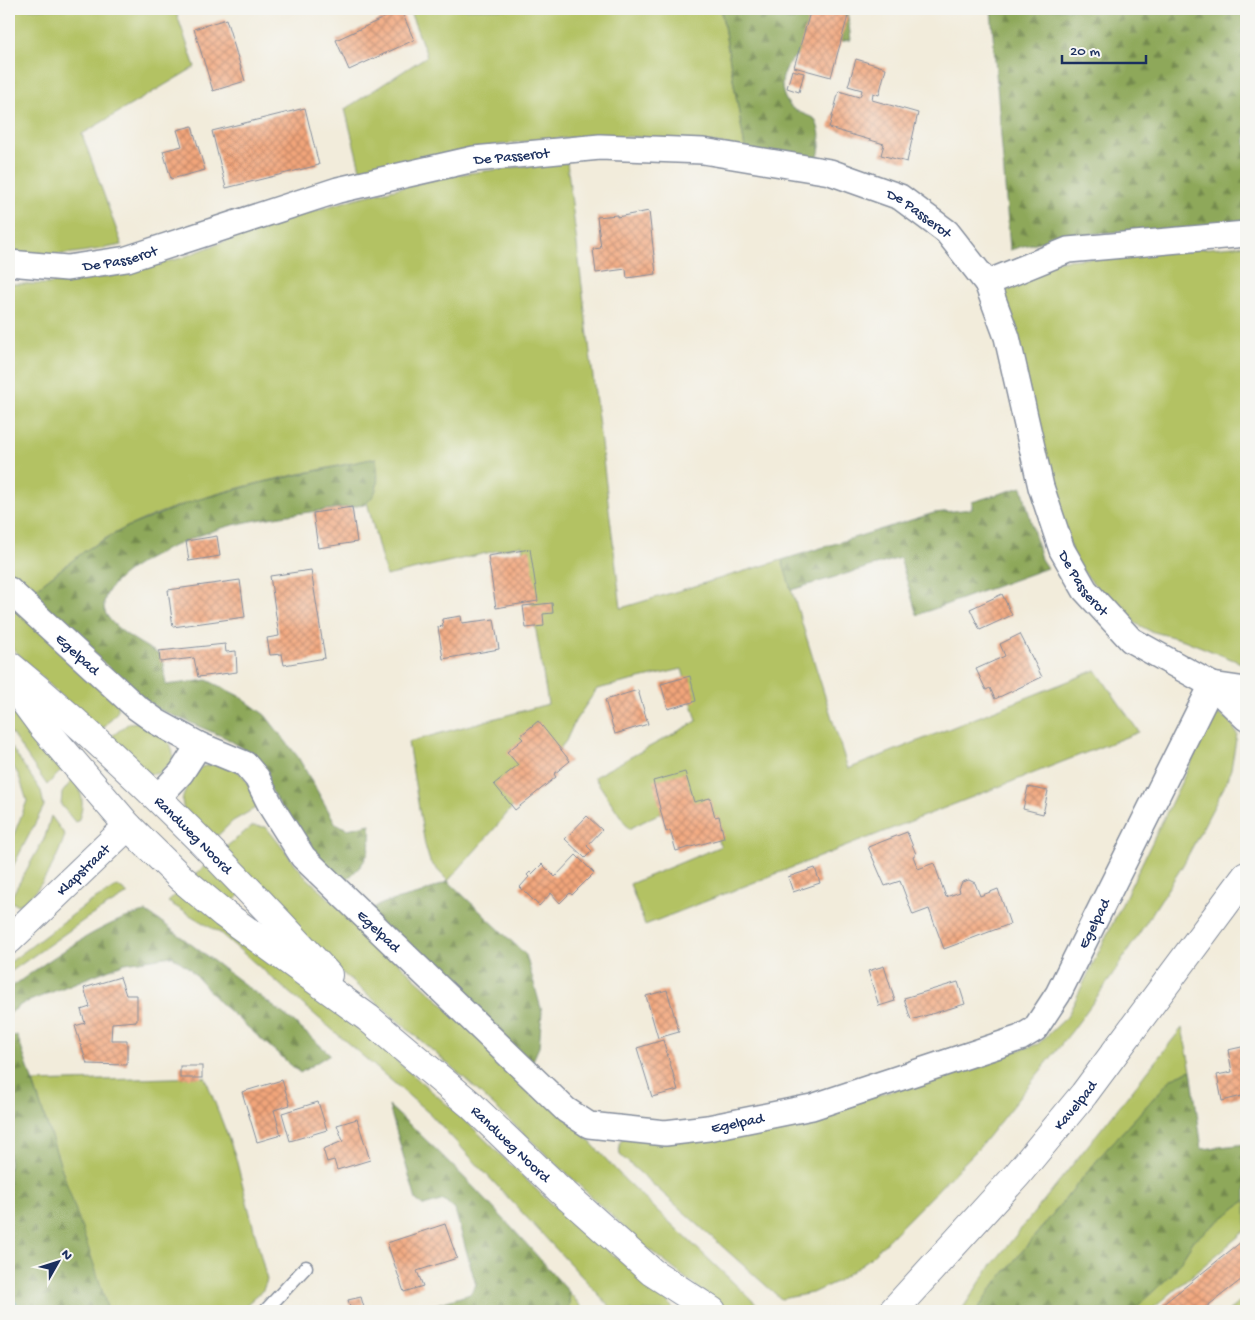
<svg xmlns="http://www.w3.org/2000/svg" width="1255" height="1320" viewBox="0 0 1255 1320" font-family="'Gochi Hand',sans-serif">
  <defs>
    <pattern id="forest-firs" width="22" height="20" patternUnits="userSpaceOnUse" patternTransform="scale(1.25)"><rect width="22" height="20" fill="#8ea85a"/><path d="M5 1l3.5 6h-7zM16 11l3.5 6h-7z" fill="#73894e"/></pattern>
    <pattern id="building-cross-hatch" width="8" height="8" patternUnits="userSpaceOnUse" patternTransform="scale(1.25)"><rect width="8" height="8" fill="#f2a57a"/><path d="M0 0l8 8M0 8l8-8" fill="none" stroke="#c38767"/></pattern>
  </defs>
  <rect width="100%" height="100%" fill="#f6f6f2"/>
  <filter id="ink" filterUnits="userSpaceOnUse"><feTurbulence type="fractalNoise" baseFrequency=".02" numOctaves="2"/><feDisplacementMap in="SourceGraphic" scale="10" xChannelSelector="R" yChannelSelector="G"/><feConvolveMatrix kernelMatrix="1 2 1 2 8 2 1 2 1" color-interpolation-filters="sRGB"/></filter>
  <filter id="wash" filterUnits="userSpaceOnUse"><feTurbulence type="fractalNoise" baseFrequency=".0096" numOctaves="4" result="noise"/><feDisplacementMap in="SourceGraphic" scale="20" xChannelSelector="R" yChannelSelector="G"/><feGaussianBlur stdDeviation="1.12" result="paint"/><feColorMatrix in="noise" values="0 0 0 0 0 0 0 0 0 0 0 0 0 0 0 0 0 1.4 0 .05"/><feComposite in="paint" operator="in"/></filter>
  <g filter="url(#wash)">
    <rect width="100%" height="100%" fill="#f2ecdb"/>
    <g fill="#b3c264" stroke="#677861">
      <path d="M9,9H175L195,67L82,134L122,245C84,252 47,259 9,253Z"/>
      <path d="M409,9H721L745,148C728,144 710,143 692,141C581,128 468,145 361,173L345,109L427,56Z"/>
      <path d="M557,162H567L621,608L782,560L848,769L1096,670L1139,732L645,925L630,884L721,846L691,797L629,829L594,777L697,721L682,669L597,689L575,721L566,741L496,827L448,881L430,862L425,845L408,742L548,704L522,545L386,576L367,502C381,491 378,474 376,458C292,476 205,490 127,527C91,544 61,569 30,593L9,572V284H46L111,276L181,258L269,224L357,198L453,175Z"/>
      <path d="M1246,245V665L1184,640L1150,631L1133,622L1099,590L1075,562L996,294L1031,263Z"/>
      <path d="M9,600L118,699V711L99,733L9,645Z"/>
      <path d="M9,698L65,767L47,785L9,730Z"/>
      <path d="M1215,713L1230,720L1237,734L1231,769L1224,787L1183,865L1110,979L1072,1031L979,1148L869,1259L838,1281L812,1293L781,1299L620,1155L619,1144L623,1138L828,1111L1038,1044L1067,1017Z"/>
      <path d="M138,722C155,732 176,738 173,761L160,773L150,774L107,740L129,723Z"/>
      <path d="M9,744L41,791L44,806L9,874V847L27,801L19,776L9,759Z"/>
      <path d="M214,764L232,766L244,777L259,806L233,821L212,841L184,812L182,800L188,782L201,767Z"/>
      <path d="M73,779C83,791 85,806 78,821L75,822L61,805L62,793Z"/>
      <path d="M51,816L65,835C58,857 40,895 18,905L9,901L45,837Z"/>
      <path d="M252,826L266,827L305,876L584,1135L625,1180L755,1303L771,1311H727L641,1243L463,1077L317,951L221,851Z"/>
      <path d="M209,862L240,894L232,904L193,877Z"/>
      <path d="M118,886L128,894L87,918L9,973V963L87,904Z"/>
      <path d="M180,890L305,985L382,1048L467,1122L550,1203L665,1298L675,1311H614L430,1114L220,933L168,902Z"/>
      <path d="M1182,1028L1191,1070L1172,1078L1104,1152L991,1289L977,1311H961L988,1270Z"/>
      <path d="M205,1077L235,1155L267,1280L263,1290L239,1311H108L33,1082Z"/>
      <path d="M1246,1200V1230L1150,1311H1132L1173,1273L1194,1240Z"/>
      <path d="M570,1293L584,1310L585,1311H568Z"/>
      <path d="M1246,1297V1311H1228Z"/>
    </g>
    <g fill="url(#forest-firs)" stroke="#546c5c">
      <path d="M721,9H847L851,40C840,42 827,42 816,45C789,52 770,84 791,107C796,112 808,115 815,119C823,136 821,147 816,165L745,148Z"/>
      <path d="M991,9H1246V224C1167,234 1087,225 1010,250Z"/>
      <path d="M376,458C377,479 382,491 364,505C321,511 276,515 233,525C203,532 102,569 104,606C104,626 146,646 162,656L166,685L207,680L239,696L265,715L298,757L336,824L348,829L370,824C372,857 365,864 340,885L301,841L256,764L244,749L226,738L158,709L134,691L30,593L86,550L127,527L193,501L260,483Z"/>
      <path d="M1022,487L1041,559L1047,568L917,615L900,558L791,590L782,560L934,513L972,509V502Z"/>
      <path d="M448,881L526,955L542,1012L539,1047L530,1067L366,911L384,903L422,893Z"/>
      <path d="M146,912L163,923L290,1019L330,1054L300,1073L219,1002L189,968L172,956L125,963L22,1004L9,1014V989C43,964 105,919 146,912Z"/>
      <path d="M17,1035L99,1280L108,1311H23L9,1294V1038Z"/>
      <path d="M1191,1070L1202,1149L1246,1144V1200L1194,1240L1173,1273L1132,1311H977L991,1289L1104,1152L1172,1078Z"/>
      <path d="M389,1106C455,1164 513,1228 570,1293L568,1311H414L470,1294L476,1285L455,1210L444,1200L424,1206L416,1200Z"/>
    </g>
    <path fill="#4db8c9" stroke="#347494" d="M9,1294L19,1306L9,1311Z"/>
    <g id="blocks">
      <g fill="url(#building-cross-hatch)">
        <path d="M811,9H825L848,16L831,77L794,67Z"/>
        <path d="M401,10L414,40L349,70L336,40Z"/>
        <path d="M226,19L245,81L213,91L194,29Z"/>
        <path d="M856,59L886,68L879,95L873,93L872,100L918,113L907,162L881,155L884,144L829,128L839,91L859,97L861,94L862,90L848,86Z"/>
        <path d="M792,70L804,73L799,92L787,88Z"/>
        <path d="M305,108L319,165L226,188L212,131Z"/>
        <path d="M192,126L205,170L171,179L163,151L182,146L177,130Z"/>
        <path d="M649,211L656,274L627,278L626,269L596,273L593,249L601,248L597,217L617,215V217Z"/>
        <path d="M352,507L357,542L318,548L313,513Z"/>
        <path d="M217,536L220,556L189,561L186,541Z"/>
        <path d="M530,549L538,601L496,608L488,556Z"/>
        <path d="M311,570L325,658L284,665L282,654L270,655L267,638L279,636L270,576Z"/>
        <path d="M240,580L245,617L173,627L168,590Z"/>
        <path d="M1002,594L1012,615L980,630L970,609Z"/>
        <path d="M552,603L553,613L543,614L544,626L526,628L523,606Z"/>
        <path d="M461,616L462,623L494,619L499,649L443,659L438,627L443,626L442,619Z"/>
        <path d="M1020,634L1042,677L995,699L990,688L986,690L976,669L1005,656L1000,644Z"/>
        <path d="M225,644L226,652L236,651L237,672L198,677L194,658L160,662L159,651Z"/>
        <path d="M690,676L696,701L668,709L661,684Z"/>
        <path d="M638,690L648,724L615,734L605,700Z"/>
        <path d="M538,721L570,761L554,774L556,777L515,810L494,784L518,765L507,752L523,739L520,736Z"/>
        <path d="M685,772L694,802L710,798L715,817L719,816L724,838L676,851L670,830L666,832L653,781Z"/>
        <path d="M1028,787L1048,791L1043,814L1023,809Z"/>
        <path d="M587,816L602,830L587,846L592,851L585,858L565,839Z"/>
        <path d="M907,832L916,854L913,856L918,869L934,863L946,897L960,892L959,889L962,882L969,880L975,883L980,896L998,889L1010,924L944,949L929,909L913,915L900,881L885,886L868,847Z"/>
        <path d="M576,855L594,873L572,895L570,893L560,903L551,893L539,906L520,887L529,877L527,875L530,872L532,874L542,864L555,877Z"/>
        <path d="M815,868L820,883L793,892L788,877Z"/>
        <path d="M884,966L895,1001L879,1006L868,971Z"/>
        <path d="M120,977L126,995H137V1021L112,1023L111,1040H127V1065L87,1064L75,1026L85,1023L81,1010L90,1007L84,988Z"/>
        <path d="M958,982L965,1004L911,1020L904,998Z"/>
        <path d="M667,990L679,1032L658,1038L646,996Z"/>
        <path d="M663,1040L678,1090L652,1097L637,1048Z"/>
        <path d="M1246,1046V1095L1222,1101L1217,1075L1232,1072L1228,1050Z"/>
        <rect x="180" y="1066" width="22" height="12"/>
        <path d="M282,1080L290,1105L274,1110L281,1135L257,1142L242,1092Z"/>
        <path d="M318,1102L327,1130L290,1141L282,1113Z"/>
        <path d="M357,1119L370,1160L337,1170L334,1160L327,1162L323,1149L343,1141L337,1125Z"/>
        <path d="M445,1224L457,1258L417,1271L423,1286L404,1292L387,1243Z"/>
        <path d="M1246,1238V1276L1201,1311H1167L1162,1305Z"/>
        <path d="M361,1297L365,1311H351L348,1300Z"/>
      </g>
    </g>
  </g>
  <g filter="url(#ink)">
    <use href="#blocks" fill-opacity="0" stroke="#868e9c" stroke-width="1"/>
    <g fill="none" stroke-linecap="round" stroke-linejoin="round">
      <defs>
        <path id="service" d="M265,1311L306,1267"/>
        <g id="minor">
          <path id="s1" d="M9,263L67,268L127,259L338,190L474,159L600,147L703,151L830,172L900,197L947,232L987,283L1007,337L1041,487L1062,550L1085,590L1131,640L1212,685L1246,718"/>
          <path d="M987,283L1068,250L1246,234"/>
          <path id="s2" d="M9,590L136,707L157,722L199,745L245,764L257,778L272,808L303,857L566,1110L589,1125L665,1133L708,1128L812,1107L1020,1038L1035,1029L1058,994L1212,685"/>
          <path d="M1212,685L1246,690"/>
          <path d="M157,798L181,773L199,745"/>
        </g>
        <g id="tertiary">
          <path id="s3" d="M9,940L128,826"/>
          <path id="s4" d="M893,1311L1017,1175L1084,1094L1246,876"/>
        </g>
        <g id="secondary">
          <path id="s5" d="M9,665C124,759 228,866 328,975"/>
          <path id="s6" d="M9,681L43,727L128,826L182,879L224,914L368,1018L470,1104L559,1189L652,1272L712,1311"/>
        </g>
      </defs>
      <use href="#service" stroke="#868e9c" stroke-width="15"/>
      <use href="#minor" stroke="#868e9c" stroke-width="28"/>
      <use href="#tertiary" stroke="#868e9c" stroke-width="30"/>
      <use href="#secondary" stroke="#868e9c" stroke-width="30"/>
      <use href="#service" stroke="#fff" stroke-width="12"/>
      <use href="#minor" stroke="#fff" stroke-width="25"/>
      <use href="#tertiary" stroke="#fff" stroke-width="28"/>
      <use href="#secondary" stroke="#fff" stroke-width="28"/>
    </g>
  </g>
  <g text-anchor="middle" stroke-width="5" stroke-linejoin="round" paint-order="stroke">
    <g font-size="15" fill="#1b2f5e" stroke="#f6f6f2">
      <text dy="5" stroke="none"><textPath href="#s1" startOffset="518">De Passerot</textPath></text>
      <text dy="5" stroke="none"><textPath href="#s1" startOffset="938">De Passerot</textPath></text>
      <text dy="5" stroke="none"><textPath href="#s1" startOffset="112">De Passerot</textPath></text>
      <text dy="5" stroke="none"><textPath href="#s1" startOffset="1354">De Passerot</textPath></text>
      <text dy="5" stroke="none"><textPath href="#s2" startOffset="94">Egelpad</textPath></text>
      <text dy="5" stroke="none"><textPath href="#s5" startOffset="251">Randweg Noord</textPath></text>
      <text dy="5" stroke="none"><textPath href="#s3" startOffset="102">Klapstraat</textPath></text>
      <text dy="5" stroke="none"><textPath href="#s2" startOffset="1382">Egelpad</textPath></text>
      <text dy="5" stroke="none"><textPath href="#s2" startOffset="512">Egelpad</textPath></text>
      <text dy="5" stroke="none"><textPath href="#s4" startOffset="275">Kavelpad</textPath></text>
      <text dy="5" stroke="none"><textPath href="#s2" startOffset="948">Egelpad</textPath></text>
      <text dy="5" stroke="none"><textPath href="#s6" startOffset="686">Randweg Noord</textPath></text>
    </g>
  </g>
  <rect width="1255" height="1320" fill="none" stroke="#f6f6f2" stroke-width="30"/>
  <g transform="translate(58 1262) rotate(51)" stroke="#f6f6f2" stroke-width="4" paint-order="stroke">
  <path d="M0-4L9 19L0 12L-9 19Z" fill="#1b2f5e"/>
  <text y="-8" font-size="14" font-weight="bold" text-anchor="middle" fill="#1b2f5e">N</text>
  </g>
  <path d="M1062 55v8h84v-8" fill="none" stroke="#1b2f5e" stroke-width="2.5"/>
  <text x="1070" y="55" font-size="15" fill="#1b2f5e" stroke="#f6f6f2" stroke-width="4" paint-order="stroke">20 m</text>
</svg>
